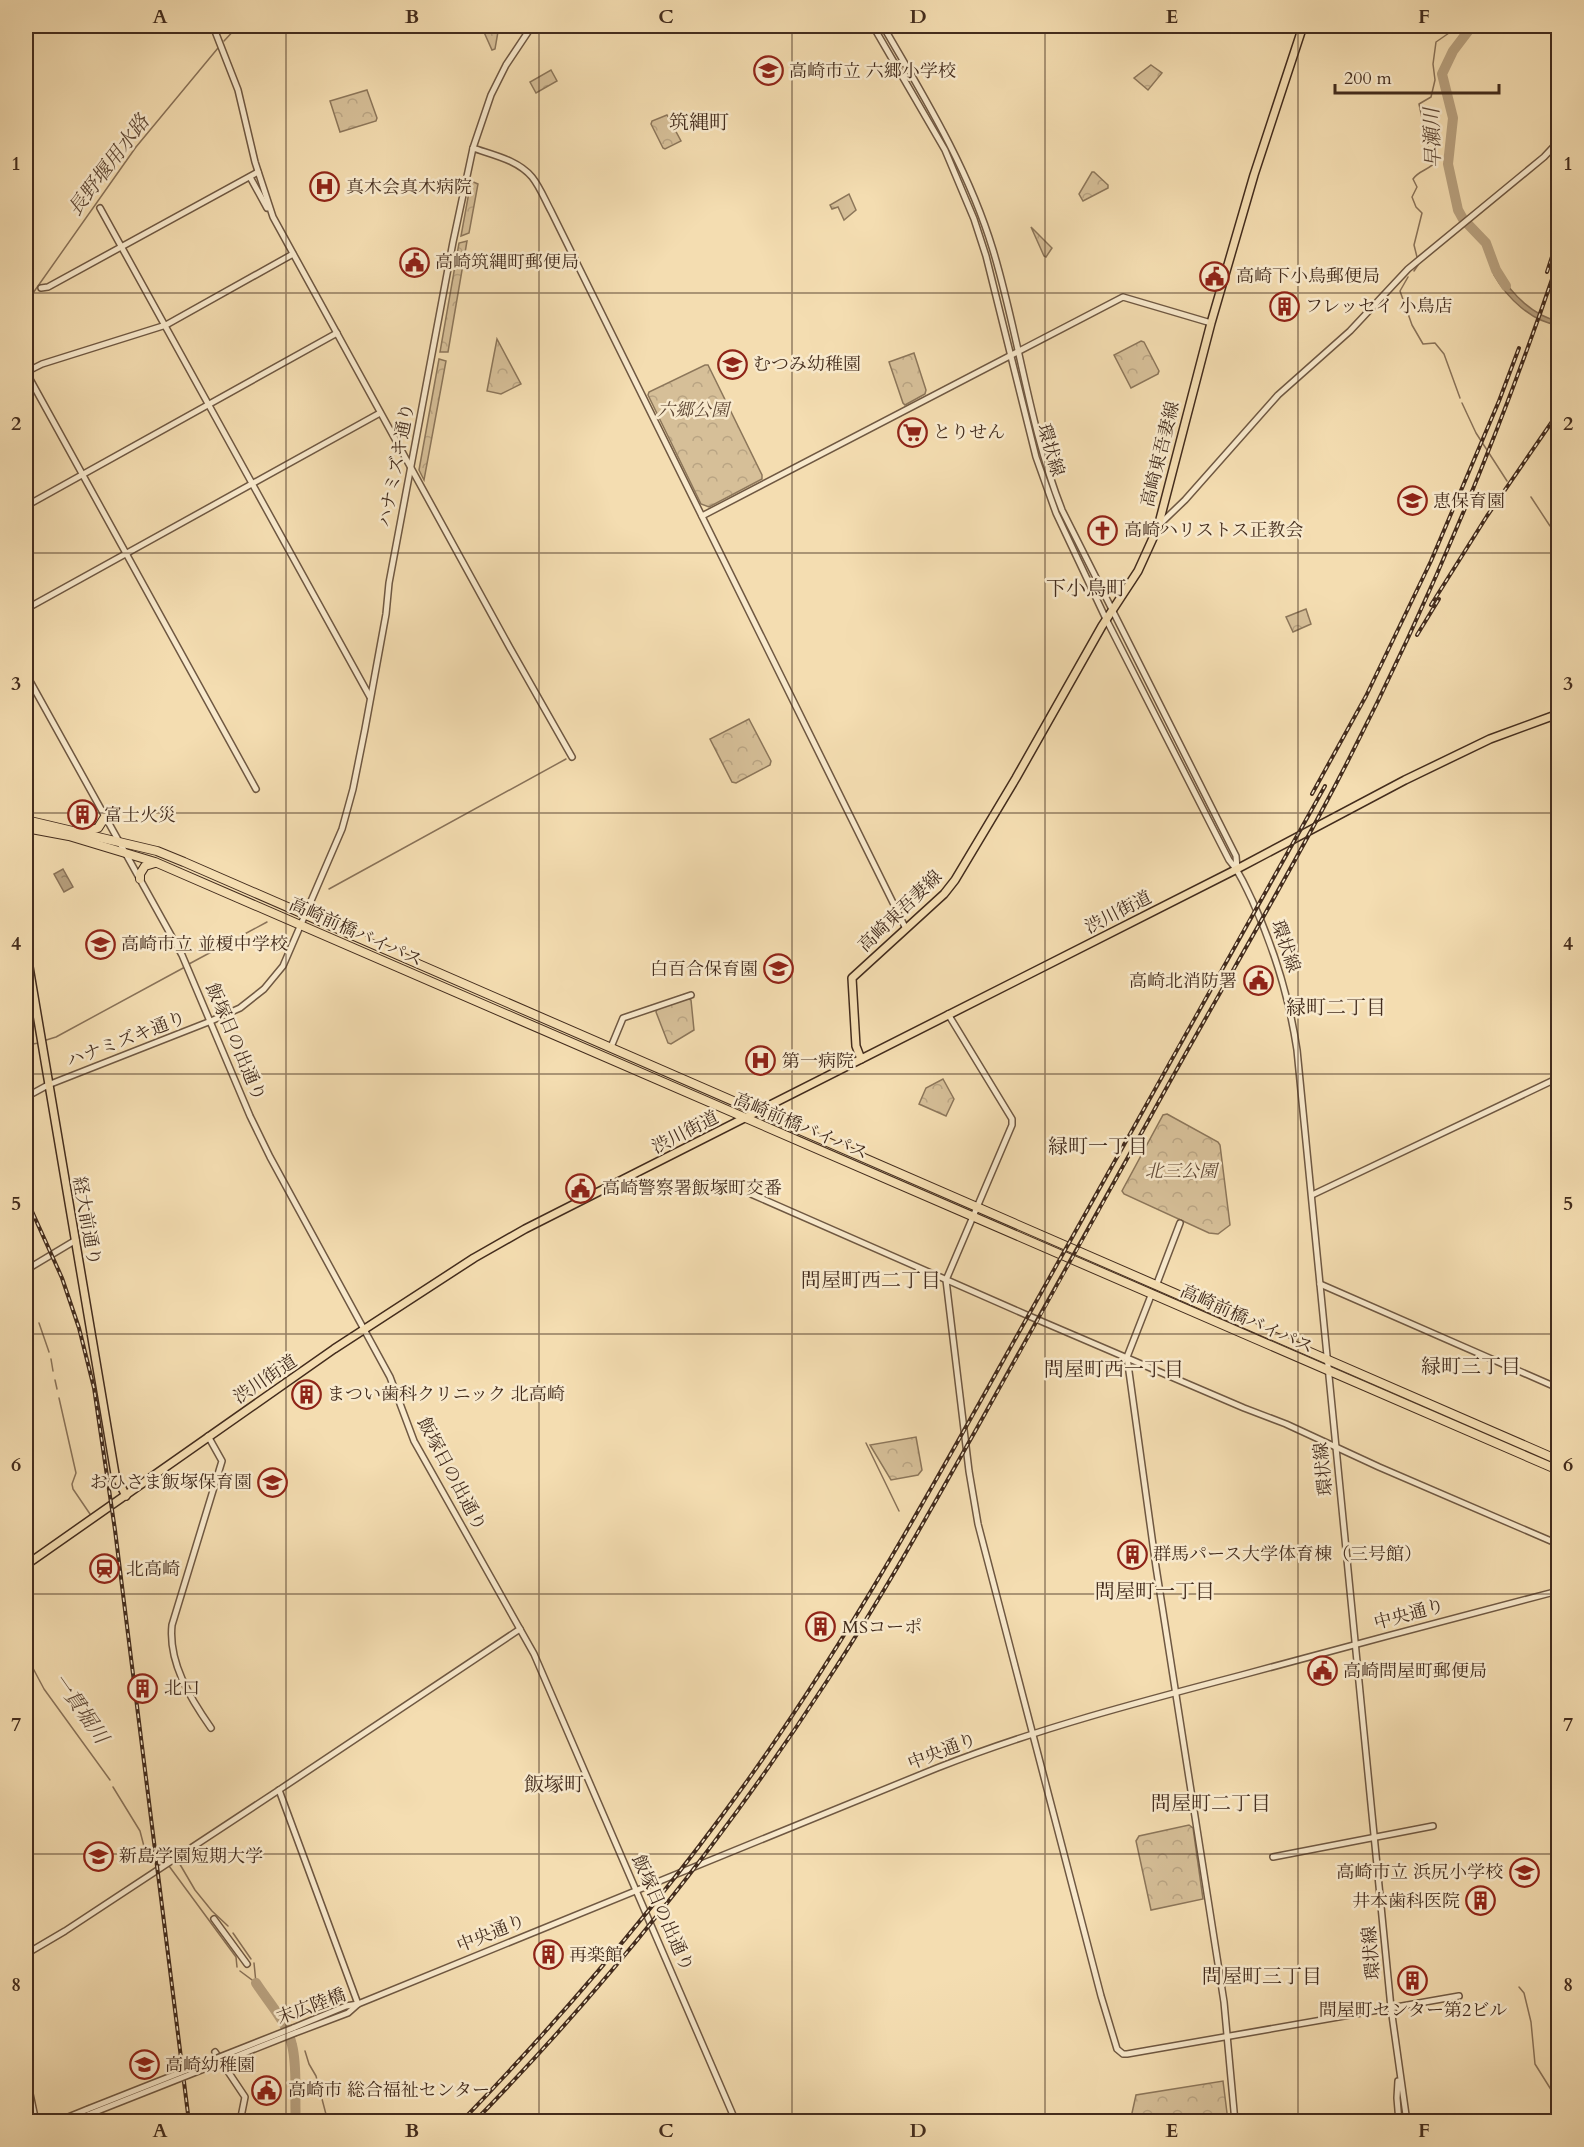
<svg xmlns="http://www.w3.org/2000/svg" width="1584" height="2147" viewBox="0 0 1584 2147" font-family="Cardo,'Noto Serif JP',serif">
  <defs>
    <pattern id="park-crowns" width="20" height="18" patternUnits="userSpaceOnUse" patternTransform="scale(1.5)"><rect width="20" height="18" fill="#d6bf98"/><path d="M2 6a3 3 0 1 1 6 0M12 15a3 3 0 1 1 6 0" fill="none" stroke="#b9a483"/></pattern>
    <pattern id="water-ripples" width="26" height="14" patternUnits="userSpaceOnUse" patternTransform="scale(1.5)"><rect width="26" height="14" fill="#b8a17f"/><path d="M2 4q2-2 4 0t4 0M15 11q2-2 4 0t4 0" fill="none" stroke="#978367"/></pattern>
  </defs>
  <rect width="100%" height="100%" fill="#f4ddb1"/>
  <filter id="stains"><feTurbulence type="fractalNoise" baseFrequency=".00333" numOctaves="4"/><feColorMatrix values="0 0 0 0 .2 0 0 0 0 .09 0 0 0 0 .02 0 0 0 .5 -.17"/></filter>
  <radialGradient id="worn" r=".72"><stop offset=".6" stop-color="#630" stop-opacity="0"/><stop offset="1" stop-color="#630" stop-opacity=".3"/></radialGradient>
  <g fill="url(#park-crowns)" stroke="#8c765a" stroke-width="1.5">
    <path d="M492,26H499L495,49L492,50L483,30Z"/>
    <path d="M1151,65L1162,73L1148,90L1134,78Z"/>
    <path d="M551,70L557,81L536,93L530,82Z"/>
    <path d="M367,90L377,118L376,121L340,132L330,101Z"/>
    <path d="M667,115L681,141L665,149L663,148L651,124L652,121Z"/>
    <path d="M1092,172H1094L1108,185V188L1083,201L1079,194Z"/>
    <path d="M471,181L478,184L469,233L461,236Z"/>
    <path d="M849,194L856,210L844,220L838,207L832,209L830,205Z"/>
    <path d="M1031,227L1052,248L1046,257L1044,256Z"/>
    <path d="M467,241L448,352H440L459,243Z"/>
    <path d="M497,339L521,384L501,394L487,391Z"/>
    <path d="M1141,341L1144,342L1159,371L1158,374L1131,388L1114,355Z"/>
    <path d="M914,353L926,390L925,394L905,405L903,403L889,362Z"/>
    <path d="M439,359L446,361L424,480L419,470Z"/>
    <path d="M705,365H708L762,475V479L709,507L701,504L648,395L649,392Z"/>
    <path d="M1306,609L1311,624L1293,632L1286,617Z"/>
    <path d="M749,719L771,761L770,765L736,783L732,782L710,739Z"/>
    <path d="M687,998L691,1000L694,1030L671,1044L668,1043L656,1012L657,1009Z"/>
    <path d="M943,1079L954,1099L946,1116L919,1104L926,1088Z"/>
    <path d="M1167,1114L1218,1142L1220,1145L1230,1225L1218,1234L1209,1233L1124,1194L1122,1191L1163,1115Z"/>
    <path d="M916,1437L922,1470L918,1475L891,1480L870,1445Z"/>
    <path d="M1189,1825L1193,1828L1203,1899L1151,1910L1136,1841L1139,1836Z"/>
    <path d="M1223,2081L1228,2121H1143L1132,2113L1136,2095Z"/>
  </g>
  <g fill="url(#water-ripples)" stroke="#897258" stroke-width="1.5">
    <path d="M1500,273C1512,295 1534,316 1558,321V325C1532,322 1507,298 1494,275Z"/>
    <path d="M63,869L73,887L64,892L54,874Z"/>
  </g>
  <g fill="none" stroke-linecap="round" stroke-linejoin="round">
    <g stroke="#897258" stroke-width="1.5">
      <path d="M224,41L238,26"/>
      <path d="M1417,257L1414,245L1422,213L1416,207L1412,197L1417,187L1413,179C1419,170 1430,170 1436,161L1429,150L1419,104L1431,97L1435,80L1433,64L1436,42L1449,33L1453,26"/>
      <path d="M1414,271L1418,265"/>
      <path d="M1408,277L1400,291L1412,325L1423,344L1435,343L1444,354L1460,398"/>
      <path d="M26,303L136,147L218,48"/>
      <path d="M1462,403L1476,433L1507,481"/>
      <path d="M1531,497L1550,526L1558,532"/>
      <path d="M329,889L566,759"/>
      <path d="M189,964L267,922"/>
      <path d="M43,1041L56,1037L185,967"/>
      <path d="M26,1045L39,1043"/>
      <path d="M39,1323L49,1352"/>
      <path d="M51,1359L53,1371"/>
      <path d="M55,1380L57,1389"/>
      <path d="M59,1398L76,1473L72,1484L73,1489L90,1514"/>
      <path d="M866,1443L899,1511"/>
      <path d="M26,1655L44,1689L110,1780"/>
      <path d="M113,1787L140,1831L147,1858H161L166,1863"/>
      <path d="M178,1861L195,1890L212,1911L228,1926"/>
      <path d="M169,1866L236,1957L237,1967"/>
      <path d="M233,1933L251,1959"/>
      <path d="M254,1963L256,1983"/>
      <path d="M240,1971L256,1983"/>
      <path d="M1519,1987L1524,1993L1531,2022L1535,2064L1555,2096L1558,2109"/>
      <path d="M305,2051L309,2064L316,2076L328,2122"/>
    </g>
    <g stroke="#b8a17f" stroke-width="10">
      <path d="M1472,26L1453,51L1442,74L1453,118L1448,164L1458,210L1463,219L1486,243L1496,270L1506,286"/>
      <path d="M256,1983C269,2003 287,2022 292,2045C298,2069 294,2097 296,2122"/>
    </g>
    <defs>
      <g id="tertiary">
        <path d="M213,26L238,90L255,162L273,217L510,648L572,757"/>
        <path d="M873,26L945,150L974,219L986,256L1036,457L1056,513L1106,619L1229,860C1240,872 1245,886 1252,900C1274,948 1289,997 1297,1050L1391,2008L1407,2122"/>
        <path d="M883,26C925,98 969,170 993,250C1019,336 1029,426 1062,510L1236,856L1237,869"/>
        <path d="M473,148C493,155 518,160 532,177C540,187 545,200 551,211L906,929"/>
        <path d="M250,177L267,208"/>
        <path d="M100,208L370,697"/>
        <path d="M41,288L48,287L258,172"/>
        <path d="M26,506L337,333"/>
        <path d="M702,516L1123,297L1211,323"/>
        <path d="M1159,525L1185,500L1278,395L1350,331L1408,269L1544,157L1558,142"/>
        <path d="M26,609L380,413"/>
        <path d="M26,674L182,955L250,1116L270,1157L390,1377L414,1441L534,1654L736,2122"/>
        <path d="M256,789L26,372L42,364L166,325L293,254"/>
        <path d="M948,1014L1012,1119V1125L946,1280L969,1471L978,1524L1101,1996L1117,2049L1123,2054H1127L1459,1996"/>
        <path d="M611,1047L623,1018L691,995"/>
        <path d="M26,1097L48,1085L211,1021L240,1008L264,989L283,966L342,829L353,789L365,729L386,614L389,583L453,242L473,148L491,95L506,65L532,26"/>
        <path d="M751,1194L1029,1316L1244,1408L1286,1424L1379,1467L1551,1541"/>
        <path d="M1312,1195L1558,1078"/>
        <path d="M26,1270L76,1240"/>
        <path d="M1320,1284L1558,1388"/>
        <path d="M1156,1286L1180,1223"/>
        <path d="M1152,1293L1127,1357L1156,1567L1224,2002L1235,2122"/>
        <path d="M208,1436L222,1461L172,1625C168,1662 190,1698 211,1728"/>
        <path d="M279,1790L358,2004"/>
        <path d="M1273,1857L1433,1826"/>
        <path d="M214,1919L247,1964"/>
        <path d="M26,1954L65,1931L279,1790L520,1629"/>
        <path d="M293,2028L346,2006L358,2004L937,1768C1036,1729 1139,1702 1242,1675C1347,1647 1453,1618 1558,1591"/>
        <path d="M295,2033L348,2013L357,2005"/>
        <path d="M215,2052L245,2097L240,2122"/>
        <path d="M26,2075L36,2122"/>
        <path d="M1398,2081L1397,2098L1399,2122"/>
        <path d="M56,2122L88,2109"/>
        <path d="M71,2122L90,2114"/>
      </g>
      <g id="primary">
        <path d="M26,949L115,1474L126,1496"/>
        <path d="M861,1059L856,1046L852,978L944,894L955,880L1016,778L1102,626L1138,571L1158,527L1211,323L1254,175L1303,26"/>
        <path d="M26,1565L334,1349L474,1258L525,1229L1237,869L1405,780L1490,739L1558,714"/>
      </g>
      <g id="trunk">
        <path d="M26,820L157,851L184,862L1558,1460"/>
        <path d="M26,828L69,836L155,862L1558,1470"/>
        <path d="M83,832L98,828L105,817"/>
        <path d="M140,879V874L145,866L155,863"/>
      </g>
    </defs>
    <use href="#tertiary" stroke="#6f5842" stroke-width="8"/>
    <use href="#primary" stroke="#432c1d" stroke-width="10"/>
    <use href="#trunk" stroke="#432c1d" stroke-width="10"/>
    <use href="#tertiary" stroke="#f8e9cc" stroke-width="5"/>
    <use href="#primary" stroke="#f4ddb1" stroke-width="7"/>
    <use href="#trunk" stroke="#f4ddb1" stroke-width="8"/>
    <defs>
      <g id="rail">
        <path d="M1547,272L1558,238"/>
        <path d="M1431,605L1487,516L1558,413"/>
        <path d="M1417,635L1439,599"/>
        <path d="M1312,794L1366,696L1431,561L1499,401L1519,348"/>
        <path d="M26,1198L62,1278L79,1328L94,1388L115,1530L189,2122"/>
        <path d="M461,2122C563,2016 659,1904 745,1784C849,1639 936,1481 1023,1325C1124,1145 1224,965 1325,786"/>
        <path d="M474,2122C606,1987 724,1839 827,1681C881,1599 929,1513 977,1428C1036,1324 1094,1219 1152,1114C1209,1010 1271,907 1327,801C1419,628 1495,447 1558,262"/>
      </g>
    </defs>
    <use href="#rail" stroke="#432c1d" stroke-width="4"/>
    <use href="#rail" stroke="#f8e9cc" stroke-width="1.5" stroke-dasharray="4.5" stroke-linecap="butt"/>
    <defs>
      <g id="tertiary-bridge">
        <path d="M88,2109L293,2028"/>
        <path d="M90,2114L295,2033"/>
      </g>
    </defs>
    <use href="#tertiary-bridge" stroke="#6f5842" stroke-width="8" stroke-linecap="butt"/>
    <use href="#tertiary-bridge" stroke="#f8e9cc" stroke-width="5"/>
  </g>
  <path fill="none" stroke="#432c1d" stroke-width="1.5" stroke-opacity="0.55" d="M286,26V2122M539,26V2122M792,26V2122M1045,26V2122M1298,26V2122M26,293H1558M26,553H1558M26,813H1558M26,1074H1558M26,1334H1558M26,1594H1558M26,1854H1558"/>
  <defs>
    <symbol id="school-ring" viewBox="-11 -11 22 22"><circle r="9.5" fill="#f8e9cc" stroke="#8f2418" stroke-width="1.5"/><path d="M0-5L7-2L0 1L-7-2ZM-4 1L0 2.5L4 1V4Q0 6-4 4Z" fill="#8f2418"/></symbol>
    <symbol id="hospital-ring" viewBox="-11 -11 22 22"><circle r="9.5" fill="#f8e9cc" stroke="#8f2418" stroke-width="1.5"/><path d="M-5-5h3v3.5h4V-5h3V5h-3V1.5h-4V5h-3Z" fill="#8f2418"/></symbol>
    <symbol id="civic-ring" viewBox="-11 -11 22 22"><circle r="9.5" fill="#f8e9cc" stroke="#8f2418" stroke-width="1.5"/><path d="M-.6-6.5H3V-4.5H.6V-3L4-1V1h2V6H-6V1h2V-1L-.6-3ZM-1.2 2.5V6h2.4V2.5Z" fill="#8f2418"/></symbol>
    <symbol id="building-ring" viewBox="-11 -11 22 22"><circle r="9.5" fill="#f8e9cc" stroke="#8f2418" stroke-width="1.5"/><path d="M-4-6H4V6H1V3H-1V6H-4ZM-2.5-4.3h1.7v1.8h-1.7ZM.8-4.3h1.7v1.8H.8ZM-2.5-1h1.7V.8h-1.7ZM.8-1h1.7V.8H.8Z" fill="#8f2418"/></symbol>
    <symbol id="supermarket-ring" viewBox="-11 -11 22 22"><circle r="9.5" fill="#f8e9cc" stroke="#8f2418" stroke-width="1.5"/><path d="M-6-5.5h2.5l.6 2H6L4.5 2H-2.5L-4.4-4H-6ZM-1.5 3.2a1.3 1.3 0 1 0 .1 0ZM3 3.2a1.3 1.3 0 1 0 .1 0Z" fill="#8f2418"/></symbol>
    <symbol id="church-ring" viewBox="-11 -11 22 22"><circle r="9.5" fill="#f8e9cc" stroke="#8f2418" stroke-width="1.5"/><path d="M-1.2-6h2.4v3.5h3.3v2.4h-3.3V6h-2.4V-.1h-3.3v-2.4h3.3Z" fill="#8f2418"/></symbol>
    <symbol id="station-ring" viewBox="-11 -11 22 22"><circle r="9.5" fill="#f8e9cc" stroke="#8f2418" stroke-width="1.5"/><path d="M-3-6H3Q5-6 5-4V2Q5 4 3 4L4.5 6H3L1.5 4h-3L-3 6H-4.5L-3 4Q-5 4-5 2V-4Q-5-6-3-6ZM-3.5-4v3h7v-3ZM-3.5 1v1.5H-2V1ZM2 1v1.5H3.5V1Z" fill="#8f2418"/></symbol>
    <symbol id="university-ring" viewBox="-11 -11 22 22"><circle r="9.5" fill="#f8e9cc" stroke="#8f2418" stroke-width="1.5"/><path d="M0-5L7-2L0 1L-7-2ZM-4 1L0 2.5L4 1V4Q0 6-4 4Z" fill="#8f2418"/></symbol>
  </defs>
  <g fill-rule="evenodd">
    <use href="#school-ring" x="752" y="54" width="33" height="33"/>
    <use href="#hospital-ring" x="308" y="170" width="33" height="33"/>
    <use href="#civic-ring" x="398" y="246" width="33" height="33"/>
    <use href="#civic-ring" x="1198" y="260" width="33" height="33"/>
    <use href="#building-ring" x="1268" y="290" width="33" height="33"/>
    <use href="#school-ring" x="716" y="348" width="33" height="33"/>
    <use href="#supermarket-ring" x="896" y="416" width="33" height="33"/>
    <use href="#school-ring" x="1396" y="484" width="33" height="33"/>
    <use href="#church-ring" x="1086" y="514" width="33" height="33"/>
    <use href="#building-ring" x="66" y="798" width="33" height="33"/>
    <use href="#school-ring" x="84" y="928" width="33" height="33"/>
    <use href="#school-ring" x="762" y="952" width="33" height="33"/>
    <use href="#civic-ring" x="1242" y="964" width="33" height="33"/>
    <use href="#hospital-ring" x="744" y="1044" width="33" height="33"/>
    <use href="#civic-ring" x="564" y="1172" width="33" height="33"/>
    <use href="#building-ring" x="290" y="1378" width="33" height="33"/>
    <use href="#school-ring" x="256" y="1466" width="33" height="33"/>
    <use href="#building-ring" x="1116" y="1538" width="33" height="33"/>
    <use href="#station-ring" x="88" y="1552" width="33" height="33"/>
    <use href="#building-ring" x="804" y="1610" width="33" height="33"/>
    <use href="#civic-ring" x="1306" y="1654" width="33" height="33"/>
    <use href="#building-ring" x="126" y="1672" width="33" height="33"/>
    <use href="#university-ring" x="82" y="1840" width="33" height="33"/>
    <use href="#school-ring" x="1508" y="1856" width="33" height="33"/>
    <use href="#building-ring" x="1464" y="1884" width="33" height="33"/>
    <use href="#building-ring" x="532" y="1938" width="33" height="33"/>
    <use href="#building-ring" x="1396" y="1964" width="33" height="33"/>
    <use href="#school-ring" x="128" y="2048" width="33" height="33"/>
    <use href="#civic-ring" x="250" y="2074" width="33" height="33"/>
  </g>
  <g text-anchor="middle" stroke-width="5" stroke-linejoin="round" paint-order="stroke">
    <g font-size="18" fill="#432c1d" stroke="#f8e9cc" text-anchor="start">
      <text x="789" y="77">高崎市立 六郷小学校</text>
      <text x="346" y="193">真木会真木病院</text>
      <text x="435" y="268">高崎筑縄町郵便局</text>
      <text x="1236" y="282">高崎下小鳥郵便局</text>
      <text x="1305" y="312">フレッセイ 小鳥店</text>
      <text x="753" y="370">むつみ幼稚園</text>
      <text x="933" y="438">とりせん</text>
      <text x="1433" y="507">恵保育園</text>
      <text x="1124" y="536">高崎ハリストス正教会</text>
      <text x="104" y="821">富士火災</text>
      <text x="121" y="950">高崎市立 並榎中学校</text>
      <text x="758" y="975" text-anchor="end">白百合保育園</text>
      <text x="1237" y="987" text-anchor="end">高崎北消防署</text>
      <text x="782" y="1067">第一病院</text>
      <text x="602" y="1194">高崎警察署飯塚町交番</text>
      <text x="327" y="1400">まつい歯科クリニック 北高崎</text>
      <text x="252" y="1488" text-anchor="end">おひさま飯塚保育園</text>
      <text x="1153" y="1560">群馬パース大学体育棟（三号館）</text>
      <text x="126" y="1575">北高崎</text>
      <text x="842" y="1633">MSコーポ</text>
      <text x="1343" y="1677">高崎問屋町郵便局</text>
      <text x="164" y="1694">北口</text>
      <text x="119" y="1862">新島学園短期大学</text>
      <text x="1503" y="1878" text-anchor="end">高崎市立 浜尻小学校</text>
      <text x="1460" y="1907" text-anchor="end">井本歯科医院</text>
      <text x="569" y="1961">再楽館</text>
      <text x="1413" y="2016" text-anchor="middle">問屋町センター第2ビル</text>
      <text x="165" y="2071">高崎幼稚園</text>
      <text x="288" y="2096">高崎市 総合福祉センター</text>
    </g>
    <g font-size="18" font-style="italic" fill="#604936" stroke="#f8e9cc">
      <text x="693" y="416">六郷公園</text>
      <text x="1181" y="1177">北三公園</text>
    </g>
    <g font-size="18" fill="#432c1d" stroke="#f8e9cc">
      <text transform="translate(1051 450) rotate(74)" y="6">環状線</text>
      <text transform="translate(1160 454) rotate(-76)" y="6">高崎東吾妻線</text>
      <text transform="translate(396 465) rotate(-79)" y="6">ハナミズキ通り</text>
      <text transform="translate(900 911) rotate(-44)" y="6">高崎東吾妻線</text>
      <text transform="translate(1118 912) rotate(-27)" y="6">渋川街道</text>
      <text transform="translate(356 932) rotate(24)" y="6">高崎前橋バイパス</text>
      <text transform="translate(1286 946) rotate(71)" y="6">環状線</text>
      <text transform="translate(126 1039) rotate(-21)" y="6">ハナミズキ通り</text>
      <text transform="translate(236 1042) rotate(67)" y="6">飯塚日の出通り</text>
      <text transform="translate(801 1126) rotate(23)" y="6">高崎前橋バイパス</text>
      <text transform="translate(685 1132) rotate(-27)" y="6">渋川街道</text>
      <text transform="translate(87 1221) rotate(80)" y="6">経大前通り</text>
      <text transform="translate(1247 1319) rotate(24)" y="6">高崎前橋バイパス</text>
      <text transform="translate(265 1379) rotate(-34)" y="6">渋川街道</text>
      <text transform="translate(1323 1469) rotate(-96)" y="6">環状線</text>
      <text transform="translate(452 1474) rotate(62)" y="6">飯塚日の出通り</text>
      <text transform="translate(1409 1614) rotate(-15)" y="6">中央通り</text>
      <text transform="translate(942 1751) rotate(-21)" y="6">中央通り</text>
      <text transform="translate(663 1913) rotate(66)" y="6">飯塚日の出通り</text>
      <text transform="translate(491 1933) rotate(-22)" y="6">中央通り</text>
      <text transform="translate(1371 1953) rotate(-95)" y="6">環状線</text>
      <text transform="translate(311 2006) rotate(-20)" y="6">末広陸橋</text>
    </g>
    <g font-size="20" fill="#432c1d" stroke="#f8e9cc">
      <text x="699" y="129">筑縄町</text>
      <text x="1086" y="595">下小鳥町</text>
      <text x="1336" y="1014">緑町二丁目</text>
      <text x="1098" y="1153">緑町一丁目</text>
      <text x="871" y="1287">問屋町西二丁目</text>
      <text x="1471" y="1373">緑町三丁目</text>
      <text x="1114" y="1376">問屋町西一丁目</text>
      <text x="1155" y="1598">問屋町一丁目</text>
      <text x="554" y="1791">飯塚町</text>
      <text x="1211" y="1810">問屋町二丁目</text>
      <text x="1262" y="1983">問屋町三丁目</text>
    </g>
    <g font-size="20" font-style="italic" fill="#604936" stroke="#f8e9cc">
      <text transform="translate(1432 138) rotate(-92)" y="7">早瀬川</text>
      <text transform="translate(108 165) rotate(-53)" y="7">長野堰用水路</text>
      <text transform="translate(81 1708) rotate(55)" y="7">一貫堀川</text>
    </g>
  </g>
  <rect width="1584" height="2147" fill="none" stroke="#f4ddb1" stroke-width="66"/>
  <path d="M1335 84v9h164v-9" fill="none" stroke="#432c1d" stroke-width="3"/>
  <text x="1344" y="84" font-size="18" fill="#432c1d" stroke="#f8e9cc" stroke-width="4.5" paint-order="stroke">200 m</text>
  <rect x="33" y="33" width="1518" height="2081" fill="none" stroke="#432c1d" stroke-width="2"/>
  <g font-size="20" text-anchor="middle" font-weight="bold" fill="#432c1d">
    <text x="160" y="23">A</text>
    <text x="412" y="23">B</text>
    <text x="666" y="23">C</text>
    <text x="918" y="23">D</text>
    <text x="1172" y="23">E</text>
    <text x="1424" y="23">F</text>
    <text x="16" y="170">1</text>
    <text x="1568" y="170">1</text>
    <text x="16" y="430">2</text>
    <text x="1568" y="430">2</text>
    <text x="16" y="690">3</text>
    <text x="1568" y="690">3</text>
    <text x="16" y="950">4</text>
    <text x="1568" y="950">4</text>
    <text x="16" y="1210">5</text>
    <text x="1568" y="1210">5</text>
    <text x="16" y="1471">6</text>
    <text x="1568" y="1471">6</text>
    <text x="16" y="1731">7</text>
    <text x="1568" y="1731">7</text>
    <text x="16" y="1991">8</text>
    <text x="1568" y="1991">8</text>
    <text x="160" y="2137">A</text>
    <text x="412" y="2137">B</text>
    <text x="666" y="2137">C</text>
    <text x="918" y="2137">D</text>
    <text x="1172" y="2137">E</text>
    <text x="1424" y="2137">F</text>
  </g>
  <rect width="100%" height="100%" filter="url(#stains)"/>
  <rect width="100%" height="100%" fill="url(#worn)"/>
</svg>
